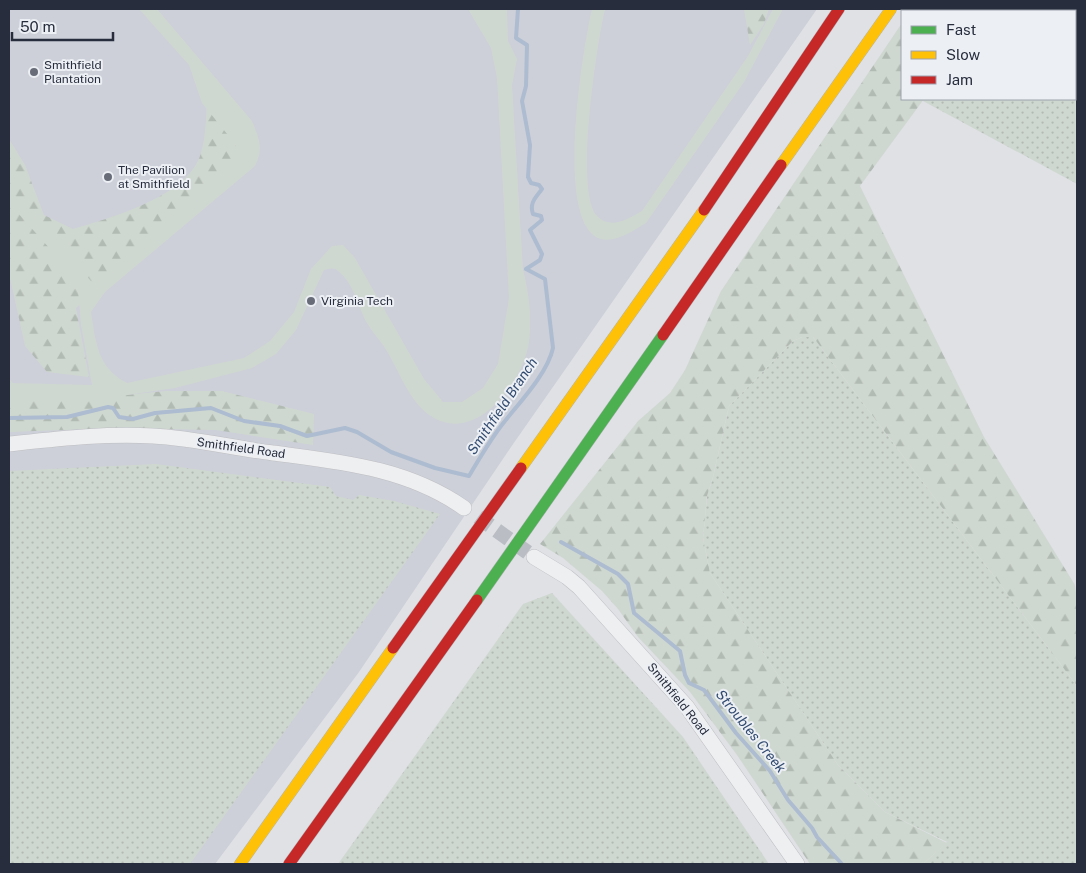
<svg xmlns="http://www.w3.org/2000/svg" width="1086" height="873" viewBox="0 0 1086 873" font-family="'Public Sans',sans-serif">
  <defs>
    <pattern id="grass-dots" width="8" height="8" patternUnits="userSpaceOnUse" patternTransform="scale(1.25)"><rect width="8" height="8" fill="#cfd8d0"/><path d="M2 2h.1M6 6h.1" fill="none" stroke="#b2bab4" stroke-width="1.8" stroke-linecap="round"/></pattern>
    <pattern id="forest-firs" width="22" height="20" patternUnits="userSpaceOnUse" patternTransform="scale(1.25)"><rect width="22" height="20" fill="#cfd8d0"/><path d="M5 1l3.5 6h-7zM16 11l3.5 6h-7z" fill="#b2bab4"/></pattern>
  </defs>
  <rect width="100%" height="100%" fill="#dfe1e5"/>
  <path fill="#cdd0d8" d="M9,9H817L511,447L359,672L215,864H9Z"/>
  <g fill="url(#grass-dots)">
    <path d="M979,9H1077V184L923,101L924,99H1075V11H978Z"/>
    <path d="M802,337H813L1077,686V864H923L947,842L885,812L838,765L710,573L703,538L707,496L713,477L729,406L793,341Z"/>
    <path d="M156,464L330,487L336,496L353,500L359,495L394,501L440,514L190,864H9V471Z"/>
    <path d="M552,593L683,737L769,864H338L523,604Z"/>
  </g>
  <g fill="url(#forest-firs)">
    <path d="M744,9H769L764,24L750,45Z"/>
    <path d="M912,9H979L978,11H910Z"/>
    <path d="M902,23V99H924L860,186L984,437L1075,585L1077,600V686L813,337H802L793,341L729,406L713,477L707,496L703,538L710,573L838,765L885,812L947,843L923,864H810L737,755L690,692L638,637L618,609L602,591L563,558L540,544L638,421L670,393L685,370L721,291Z"/>
    <path d="M207,91L231,123L240,159L76,308L89,377L47,372L25,346L9,273V139L25,165L44,215L73,229C110,218 186,197 200,156C207,135 206,112 207,91Z"/>
    <path d="M9,378L24,399L75,400L166,391H222L314,414L313,445L216,430L116,428L9,432Z"/>
  </g>
  <g fill="#cfd8d0">
    <path d="M139,9H157L252,121C259,139 264,148 255,166L105,292L91,312C96,343 97,367 127,383L244,358L270,341L294,312L311,269L332,246L343,245L355,258L424,379L443,402H462L483,388L498,364L509,298L497,78L491,48L468,9H507L508,41L517,59L512,85L523,270C529,292 532,319 529,342C524,380 478,443 434,418C410,405 399,370 385,348C379,339 372,332 367,323C358,307 354,283 338,271C334,267 329,269 324,270L296,330L276,354L252,368L175,388L86,401L9,400V383L92,385L81,325L78,289L51,250L9,203V190L91,281L97,283L236,155V145L202,103L189,65Z"/>
    <path d="M592,9H605C597,43 574,193 597,216C611,230 628,219 642,211L748,56L773,9H783L744,82L646,223C634,230 616,243 601,239C553,226 583,47 592,9Z"/>
  </g>
  <g fill="none" stroke-linecap="round" stroke-linejoin="round">
    <g stroke="#adbcd0" stroke-width="4">
      <path d="M9,418L67,417L108,407L113,408L119,417L133,419L155,413L211,408L244,421L280,426L307,436L345,428L357,432L391,452L435,468L469,476C479,459 489,442 501,426C517,405 547,375 553,348L545,279L526,269L540,260L542,254L530,230L542,220L541,216L533,214C529,203 536,197 542,189L539,185L531,183L528,177L530,145L522,101L526,86L527,45L516,38L518,9"/>
      <path d="M561,542L618,574L628,584L634,613L680,651L685,675L689,683L704,690L736,733L770,771L788,800L812,828L817,837L842,864"/>
    </g>
    <path stroke="#babdc3" stroke-width="15" stroke-dasharray="15 8" stroke-linecap="butt" d="M478,517L534,557"/>
    <defs>
      <g id="street">
        <path d="M9,444C56,439 106,433 153,436C193,438 233,448 273,453C341,462 407,468 464,508"/>
        <path d="M534,557L567,577L579,587L687,707L797,864"/>
      </g>
      <path id="fast" d="M477,600L663,335"/>
      <g id="slow">
        <path d="M781,165L891,9"/>
        <path d="M521,468L704,210"/>
        <path d="M240,864L393,648"/>
      </g>
      <g id="jam">
        <path d="M704,210L839,9"/>
        <path d="M663,335L781,165"/>
        <path d="M393,648L521,468"/>
        <path d="M289,864L477,600"/>
      </g>
    </defs>
    <use href="#street" stroke="#bebfc3" stroke-width="16"/>
    <use href="#fast" stroke="#b1b4b9" stroke-width="12"/>
    <use href="#slow" stroke="#b1b4b9" stroke-width="12"/>
    <use href="#jam" stroke="#b1b4b9" stroke-width="12"/>
    <use href="#street" stroke="#eeeff1" stroke-width="15"/>
    <use href="#fast" stroke="#4caf50" stroke-width="11"/>
    <use href="#slow" stroke="#ffc107" stroke-width="11"/>
    <use href="#jam" stroke="#c62828" stroke-width="11"/>
  </g>
  <g fill="#676c78" stroke="#eceff4" stroke-width="2">
    <circle cx="34" cy="72" r="5"/>
    <circle cx="108" cy="177" r="5"/>
    <circle cx="311" cy="301" r="5"/>
  </g>
  <g text-anchor="middle" stroke-width="4" stroke-linejoin="round" paint-order="stroke">
    <g font-size="12" fill="#272d3d" stroke="#eceff4" text-anchor="start">
      <text x="44" y="69">Smithfield<tspan x="44" dy="14">Plantation</tspan></text>
      <text x="118" y="174">The Pavilion<tspan x="118" dy="14">at Smithfield</tspan></text>
      <text x="321" y="305">Virginia Tech</text>
    </g>
    <g font-size="12" fill="#272d3d" stroke="#eceff4">
      <text transform="translate(241 448) rotate(8)" y="4">Smithfield Road</text>
      <text transform="translate(678 699) rotate(51)" y="4">Smithfield Road</text>
    </g>
    <g font-size="14" font-style="italic" fill="#314a70" stroke="#eceff4">
      <text transform="translate(502 406) rotate(-56)" y="5">Smithfield Branch</text>
      <text transform="translate(751 731) rotate(51)" y="5">Stroubles Creek</text>
    </g>
  </g>
  <rect width="1086" height="873" fill="none" stroke="#272d3d" stroke-width="20"/>
  <rect x="901" y="10" width="175" height="90" fill="#eceff4" stroke="#9da1ab"/>
  <rect x="911" y="26" width="25" height="8" fill="#4caf50" stroke="#9da1ab"/>
  <text x="946" y="35" font-size="15" fill="#272d3d">Fast</text>
  <rect x="911" y="51" width="25" height="8" fill="#ffc107" stroke="#9da1ab"/>
  <text x="946" y="60" font-size="15" fill="#272d3d">Slow</text>
  <rect x="911" y="76" width="25" height="8" fill="#c62828" stroke="#9da1ab"/>
  <text x="946" y="85" font-size="15" fill="#272d3d">Jam</text>
  <path d="M12 32v8h101v-8" fill="none" stroke="#272d3d" stroke-width="2.5"/>
  <text x="20" y="32" font-size="15" fill="#272d3d" stroke="#eceff4" stroke-width="4" paint-order="stroke">50 m</text>
</svg>
